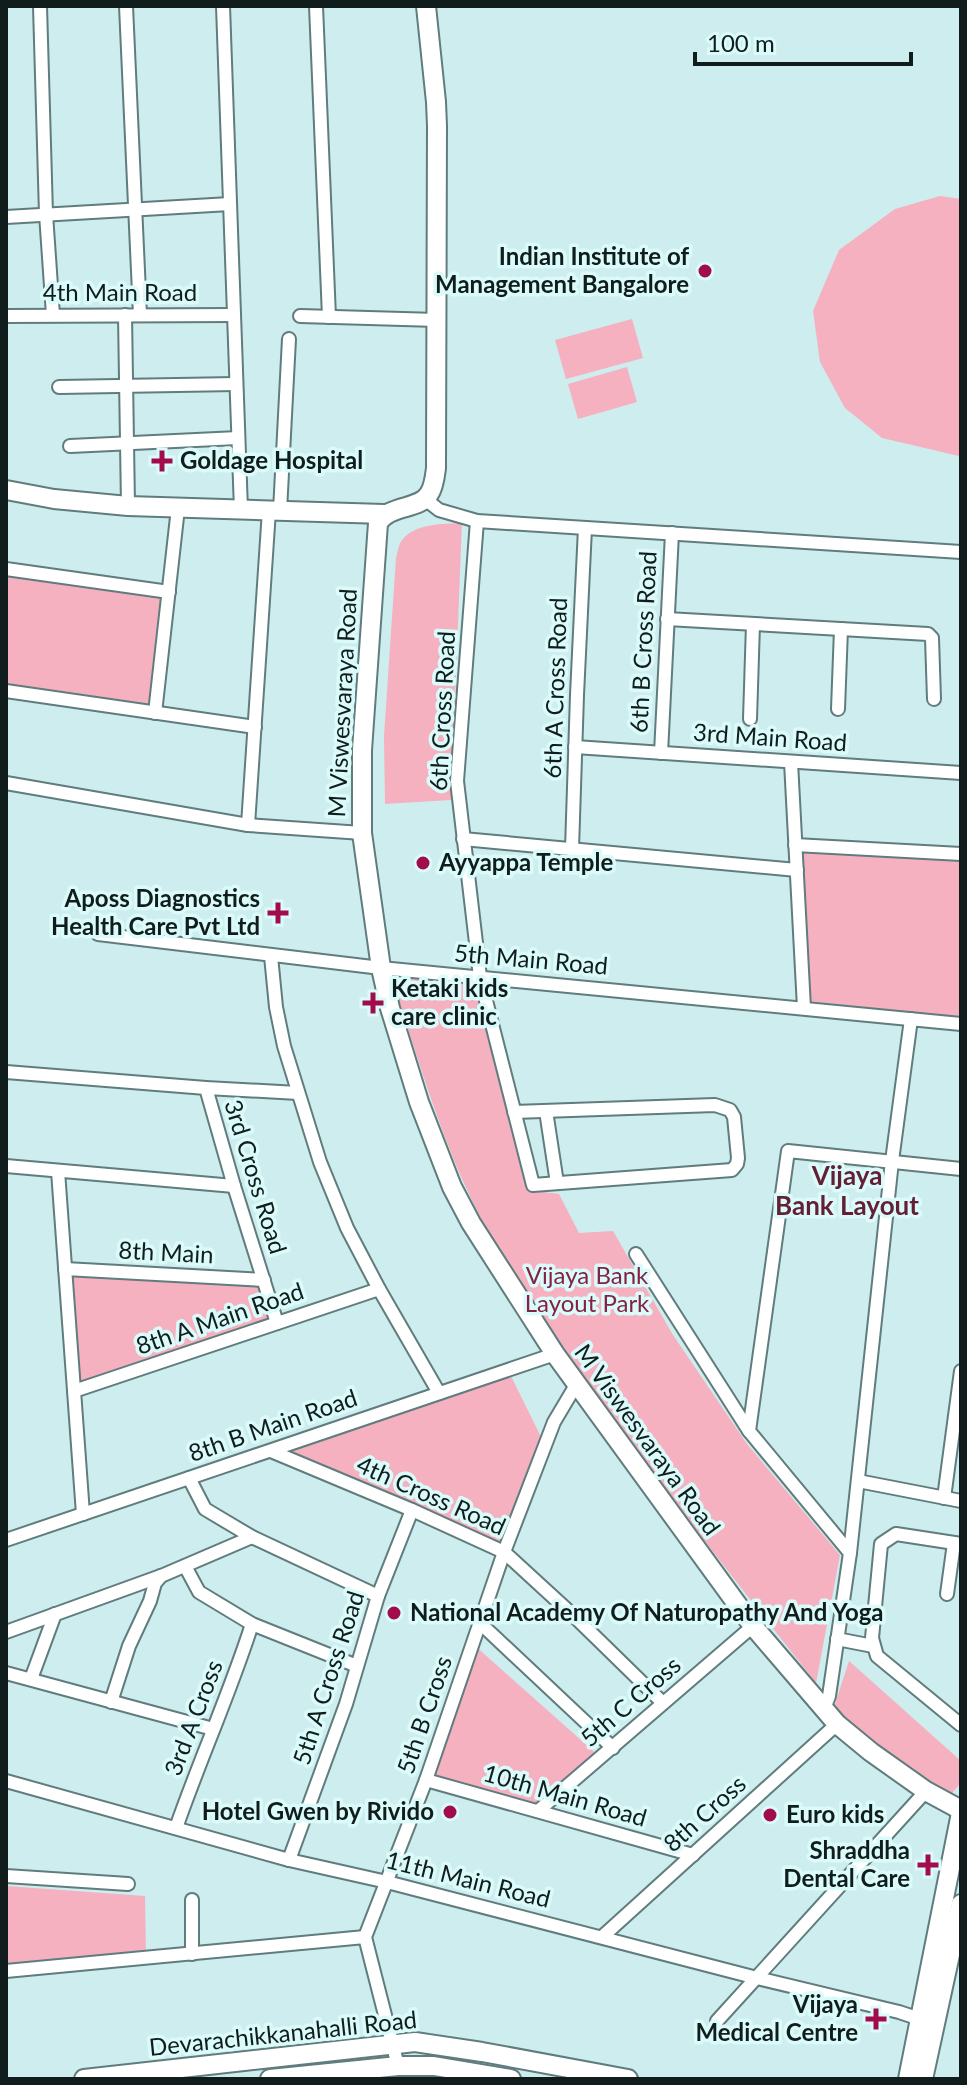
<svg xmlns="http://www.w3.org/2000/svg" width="967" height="2085" viewBox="0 0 967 2085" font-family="Lato,sans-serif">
  <rect width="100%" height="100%" fill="#ceedee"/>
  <g fill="#f5b1bf">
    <path d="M940,196L961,199V456H959L882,438L845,408L820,362L813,311L839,250L895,209Z"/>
    <path d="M632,319L643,358L566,379L555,340Z"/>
    <path d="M627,367L637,402L578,419L568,384Z"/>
    <path d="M462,523L451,800L385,804L384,736L396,558C398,552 398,544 403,539C416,523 443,524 462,523Z"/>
    <path d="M6,569L169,592L155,713L6,691Z"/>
    <path d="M795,845L961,854V1024L804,1008Z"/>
    <path d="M391,976L475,982L529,1190L559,1194L579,1233L613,1231L673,1335L747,1444L840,1555L816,1683C721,1562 624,1443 541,1313C522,1284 501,1256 485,1226C443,1148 419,1061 391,976Z"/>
    <path d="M65,1269L264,1280L277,1323L74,1391Z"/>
    <path d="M508,1370L545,1445L504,1552L271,1451Z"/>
    <path d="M473,1644L600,1757L538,1811L426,1780Z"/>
    <path d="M849,1661L961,1761V1783L951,1794C904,1770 873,1745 833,1710Z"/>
    <path d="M6,1886L145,1896L146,1953L6,1969Z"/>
  </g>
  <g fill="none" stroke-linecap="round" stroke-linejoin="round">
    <defs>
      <g id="street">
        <path d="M40,6L46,214L53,315"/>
        <path d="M126,6L140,315"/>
        <path d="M223,6L241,510"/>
        <path d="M316,6L329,317"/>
        <path d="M6,217L230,204"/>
        <path d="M125,315L128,506"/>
        <path d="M6,316L234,315"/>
        <path d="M300,316L437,320"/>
        <path d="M59,387L236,384"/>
        <path d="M70,446L238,438"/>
        <path d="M425,499L439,510L477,521L961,552"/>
        <path d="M280,511L289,339"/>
        <path d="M477,521L457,781L480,977L533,1185L732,1170L737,1164L738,1158L734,1117L730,1110L715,1105L514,1112"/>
        <path d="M6,569L169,592"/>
        <path d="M667,619L928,634L932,638L934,699"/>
        <path d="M6,691L255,727"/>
        <path d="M838,709L841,629"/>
        <path d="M155,713L178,508"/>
        <path d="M750,719L753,624"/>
        <path d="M575,747L961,773"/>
        <path d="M661,753L672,533"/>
        <path d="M791,762L804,1008"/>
        <path d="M6,783L248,825L362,833"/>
        <path d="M248,825L269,510"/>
        <path d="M463,839L797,870"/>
        <path d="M795,845L961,854"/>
        <path d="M572,849L577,695L585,528"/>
        <path d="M98,934L381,968L961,1024"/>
        <path d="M271,956L276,1007L284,1046L320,1162L347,1228L379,1289L439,1393"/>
        <path d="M6,1072L206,1088L298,1093"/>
        <path d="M206,1088L234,1186L277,1323"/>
        <path d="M546,1111L557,1183"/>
        <path d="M6,1166L234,1186"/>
        <path d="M58,1171L83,1514"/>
        <path d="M636,1254L749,1431"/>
        <path d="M65,1269L264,1280"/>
        <path d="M74,1391L379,1289"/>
        <path d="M271,1451L412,1510L504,1552L576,1618L663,1703"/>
        <path d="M189,1478L205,1509L252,1537L378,1596"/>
        <path d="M858,1481L961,1501"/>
        <path d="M944,1498L961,1371"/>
        <path d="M6,1540L555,1354"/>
        <path d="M961,1544L896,1534L881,1544L872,1638L877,1656L961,1725"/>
        <path d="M850,1553L749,1431L788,1151L961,1169"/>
        <path d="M185,1566L199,1592L252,1624L357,1666"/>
        <path d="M947,1594L954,1543"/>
        <path d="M480,1623L613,1748"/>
        <path d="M6,1632L161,1576L252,1537"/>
        <path d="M837,1639L873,1646"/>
        <path d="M6,1673L213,1729"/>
        <path d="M31,1679L55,1614"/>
        <path d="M111,1702L129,1646L150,1601L155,1583L161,1576"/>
        <path d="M824,1709L829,1696L850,1553L892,1161L911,1019"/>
        <path d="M426,1780L693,1855"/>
        <path d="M6,1781L289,1860L387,1882L757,1978L899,2012L920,2019"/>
        <path d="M538,1811L753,1626"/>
        <path d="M176,1828C200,1759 230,1693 252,1624"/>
        <path d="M289,1860L346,1704L378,1596L412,1510"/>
        <path d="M6,1876L128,1884"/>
        <path d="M602,1937L837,1724"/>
        <path d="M192,1954V1900"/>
        <path d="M6,1971L365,1937"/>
        <path d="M717,2021L926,1791"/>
        <path d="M398,2066L365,1937L426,1780L504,1552L554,1422L576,1385"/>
      </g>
      <g id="secondary">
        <path d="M426,6L436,102L437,126L436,468C435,476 434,487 429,494C420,510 390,504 378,523L362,750V833L381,968L390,1008L419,1102L452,1187L471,1223L555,1354L753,1626L837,1724L871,1752L926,1791L961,1810"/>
        <path d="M6,490L54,499L128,506L384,514"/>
        <path d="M84,2079L415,2042L482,2052L628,2079"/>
        <path d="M270,2079L398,2066H434L511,2079"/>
        <path d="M908,2079L961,1813"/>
        <path d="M923,2079L961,1904"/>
      </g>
    </defs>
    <use href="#street" stroke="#607c7c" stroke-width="16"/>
    <use href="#secondary" stroke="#607c7c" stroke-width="22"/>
    <use href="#street" stroke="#fff" stroke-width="12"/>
    <use href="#secondary" stroke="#fff" stroke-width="18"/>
  </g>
  <g fill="#a20c4b" stroke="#dbfbfb" stroke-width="3">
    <circle cx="705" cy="271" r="8"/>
    <path d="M158 449h8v8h8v8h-8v8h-8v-8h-8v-8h8z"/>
    <circle cx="423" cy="863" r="8"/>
    <path d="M274 901h8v8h8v8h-8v8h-8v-8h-8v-8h8z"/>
    <path d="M369 991h8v8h8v8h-8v8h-8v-8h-8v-8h8z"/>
    <circle cx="394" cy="1613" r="8"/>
    <circle cx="450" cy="1812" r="8"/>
    <circle cx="770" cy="1815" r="8"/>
    <path d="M924 1853h8v8h8v8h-8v8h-8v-8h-8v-8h8z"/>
    <path d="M872 2007h8v8h8v8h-8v8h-8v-8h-8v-8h8z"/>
  </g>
  <g text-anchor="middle" stroke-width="7" stroke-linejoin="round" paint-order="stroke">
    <g font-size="24" font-weight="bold" fill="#111d1d" stroke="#dbfbfb" text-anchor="end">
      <text x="689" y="265">Indian Institute of<tspan x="689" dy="28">Management Bangalore</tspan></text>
      <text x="180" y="469" text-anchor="start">Goldage Hospital</text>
      <text x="439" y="871" text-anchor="start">Ayyappa Temple</text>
      <text x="260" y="907">Aposs Diagnostics<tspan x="260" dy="28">Health Care Pvt Ltd</tspan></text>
      <text x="391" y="997" text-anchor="start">Ketaki kids<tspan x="391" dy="28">care clinic</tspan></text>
      <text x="410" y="1621" text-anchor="start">National Academy Of Naturopathy And Yoga</text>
      <text x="434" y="1820">Hotel Gwen by Rivido</text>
      <text x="786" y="1823" text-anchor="start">Euro kids</text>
      <text x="910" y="1859">Shraddha<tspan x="910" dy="28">Dental Care</tspan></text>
      <text x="858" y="2013">Vijaya<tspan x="858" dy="28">Medical Centre</tspan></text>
    </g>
    <g font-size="24" fill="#111d1d" stroke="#dbfbfb">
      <text x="120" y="301">4th Main Road</text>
      <text transform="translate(644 642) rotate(-87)" y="8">6th B Cross Road</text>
      <text transform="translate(556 688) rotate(-88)" y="8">6th A Cross Road</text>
      <text transform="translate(343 703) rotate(-87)" y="8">M Viswesvaraya Road</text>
      <text transform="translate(443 711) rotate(-87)" y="8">6th Cross Road</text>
      <text transform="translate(770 738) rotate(4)" y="8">3rd Main Road</text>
      <text transform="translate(531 960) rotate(5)" y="8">5th Main Road</text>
      <text transform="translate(255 1177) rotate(73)" y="8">3rd Cross Road</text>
      <text transform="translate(166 1253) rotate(3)" y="8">8th Main</text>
      <text transform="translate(220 1319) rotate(-19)" y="8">8th A Main Road</text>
      <text transform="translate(273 1426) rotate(-19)" y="8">8th B Main Road</text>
      <text transform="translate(647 1440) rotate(54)" y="8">M Viswesvaraya Road</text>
      <text transform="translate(431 1496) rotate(24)" y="8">4th Cross Road</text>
      <text transform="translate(329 1678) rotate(-72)" y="8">5th A Cross Road</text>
      <text transform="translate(631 1702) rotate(-41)" y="8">5th C Cross</text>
      <text transform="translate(425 1715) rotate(-71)" y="8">5th B Cross</text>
      <text transform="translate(194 1718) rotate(-69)" y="8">3rd A Cross</text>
      <text transform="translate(565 1796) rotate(16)" y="8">10th Main Road</text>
      <text transform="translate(705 1814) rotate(-42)" y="8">8th Cross</text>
      <text transform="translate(468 1880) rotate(14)" y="8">11th Main Road</text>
      <text transform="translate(283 2034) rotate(-6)" y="8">Devarachikkanahalli Road</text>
    </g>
    <g font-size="24" fill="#832242" stroke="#dbfbfb">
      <text x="587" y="1284">Vijaya Bank<tspan x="587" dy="28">Layout Park</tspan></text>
    </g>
    <g font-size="26" font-weight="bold" fill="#631f33" stroke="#dbfbfb">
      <text x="847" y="1185">Vijaya<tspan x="847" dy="30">Bank Layout</tspan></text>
    </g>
  </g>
  <rect width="967" height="2085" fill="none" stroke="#111d1d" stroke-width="16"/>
  <path d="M695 52v12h216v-12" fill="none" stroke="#111d1d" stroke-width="4"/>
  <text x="707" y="52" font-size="24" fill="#111d1d" stroke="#dbfbfb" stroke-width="6" paint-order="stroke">100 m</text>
</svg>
